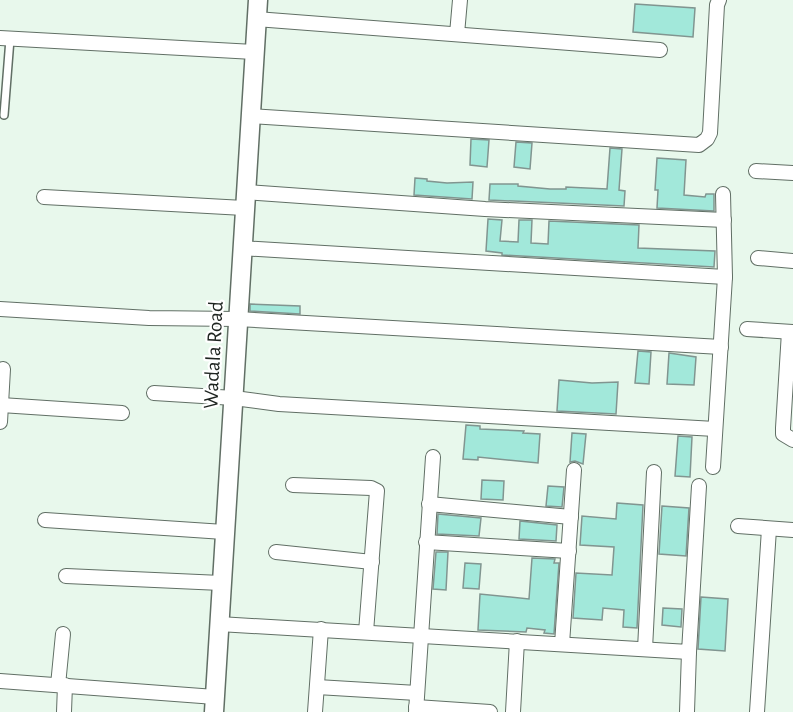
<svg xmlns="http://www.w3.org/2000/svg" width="793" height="712" viewBox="0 0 793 712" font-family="'Alegreya Sans',sans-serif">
  <rect width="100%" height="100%" fill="#e8f8ec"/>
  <g fill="#a2e8da" stroke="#819590" stroke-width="1.5">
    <path d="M635,4L695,8L693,37L633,32Z"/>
    <path d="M471,139L489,140L487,167L470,165Z"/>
    <path d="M516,142L532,143L530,169L514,167Z"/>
    <path d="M610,148L622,149L619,190L625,191L624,206L489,200L490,184H518V186L550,189H566V187L607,189Z"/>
    <path d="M657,158L686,160L684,195L705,197L706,194H714V211L657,208L658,190H655Z"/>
    <path d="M415,178L427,179V181L447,183L473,182L472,199L414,195Z"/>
    <path d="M488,219L502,220L500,241L518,242L519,220H532L531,243L548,244L549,221L639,225L638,248L715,251L714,267L502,255V253L486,251Z"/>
    <path d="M250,304L300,306V314L250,311Z"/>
    <path d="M638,351L651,352L649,384L635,383Z"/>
    <path d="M669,353L696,357L694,385L667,384Z"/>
    <path d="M559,380L592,383L618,382L616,414L557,411Z"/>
    <path d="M466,425L480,426V429L524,431L523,433L540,434L538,463L478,457V460L463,459Z"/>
    <path d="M572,433L586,434L583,464L575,461L570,462Z"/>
    <path d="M678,436L692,437L690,477L675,476Z"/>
    <path d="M482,480L504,481L503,500L481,499Z"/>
    <path d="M548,486L564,487L562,507L546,506Z"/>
    <path d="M617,503L643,505L637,628L623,627L624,610L603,608L602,620L573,618L576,573L612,575L614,547L580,545L582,516L616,519Z"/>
    <path d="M662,506L689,508L686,556L659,554Z"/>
    <path d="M438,514L481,518L479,536L437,534Z"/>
    <path d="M520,521L557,525L556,541L519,539Z"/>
    <path d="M436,552H448L446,590L433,589Z"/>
    <path d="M532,558L555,559L554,563H559L554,634L544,633L545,630L527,628L526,632L478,630L480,594L529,599Z"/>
    <path d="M465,563L481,564L479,589L463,588Z"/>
    <path d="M701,597L728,599L725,651L698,649Z"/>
    <path d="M663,608L682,609L681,627L662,625Z"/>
  </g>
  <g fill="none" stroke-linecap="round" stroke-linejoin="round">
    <defs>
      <path id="lane" d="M4,115L10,39"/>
      <g id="street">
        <path d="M256,19L660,50"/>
        <path d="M457,34L460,0"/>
        <path d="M0,38L254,52"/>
        <path d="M250,116L699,145L707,139L710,133L717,5L719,0"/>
        <path d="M756,171L793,173"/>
        <path d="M245,192L485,209L724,220"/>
        <path d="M44,197L244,208"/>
        <path d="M241,248L725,277"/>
        <path d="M758,258L793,261"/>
        <path d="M0,309L149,318L237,319L721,347"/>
        <path d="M747,329L793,332"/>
        <path d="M789,332L783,428V434L793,440"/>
        <path d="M154,393L234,398L279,404L715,429"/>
        <path d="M1,405L122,413"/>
        <path d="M0,422L3,369"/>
        <path d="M713,467L725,277L723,194"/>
        <path d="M293,485L371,488L377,491L366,632"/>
        <path d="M429,504L571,517"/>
        <path d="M45,520L224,532"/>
        <path d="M738,526L793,530"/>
        <path d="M426,542L569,551"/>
        <path d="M276,552L372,562"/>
        <path d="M66,576L221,583"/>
        <path d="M219,624L689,652L699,486"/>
        <path d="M562,644L574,470"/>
        <path d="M645,649L654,472"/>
        <path d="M0,681L215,697"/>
        <path d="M58,685L63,634"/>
        <path d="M317,687L417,693"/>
        <path d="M416,707L490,712"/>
        <path d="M64,712L65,685"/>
        <path d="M315,712L321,629"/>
        <path d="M416,712L433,457"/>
        <path d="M513,712L517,641"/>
        <path d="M687,712L689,652"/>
        <path d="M757,712L769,529"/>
      </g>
      <path id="secondary" d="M214,712L258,0"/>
    </defs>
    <use href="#lane" stroke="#616f65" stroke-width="10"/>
    <use href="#street" stroke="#616f65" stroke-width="16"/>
    <use href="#secondary" stroke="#616f65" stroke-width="21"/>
    <use href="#lane" stroke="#fff" stroke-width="7"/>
    <use href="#street" stroke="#fff" stroke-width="14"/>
    <use href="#secondary" stroke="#fff" stroke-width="18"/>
  </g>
  <g text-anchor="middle" stroke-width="4.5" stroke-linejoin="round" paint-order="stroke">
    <g font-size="21" fill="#1e2420" stroke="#fff">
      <text transform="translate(213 355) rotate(-87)" y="7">Wadala Road</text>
    </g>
  </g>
</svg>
